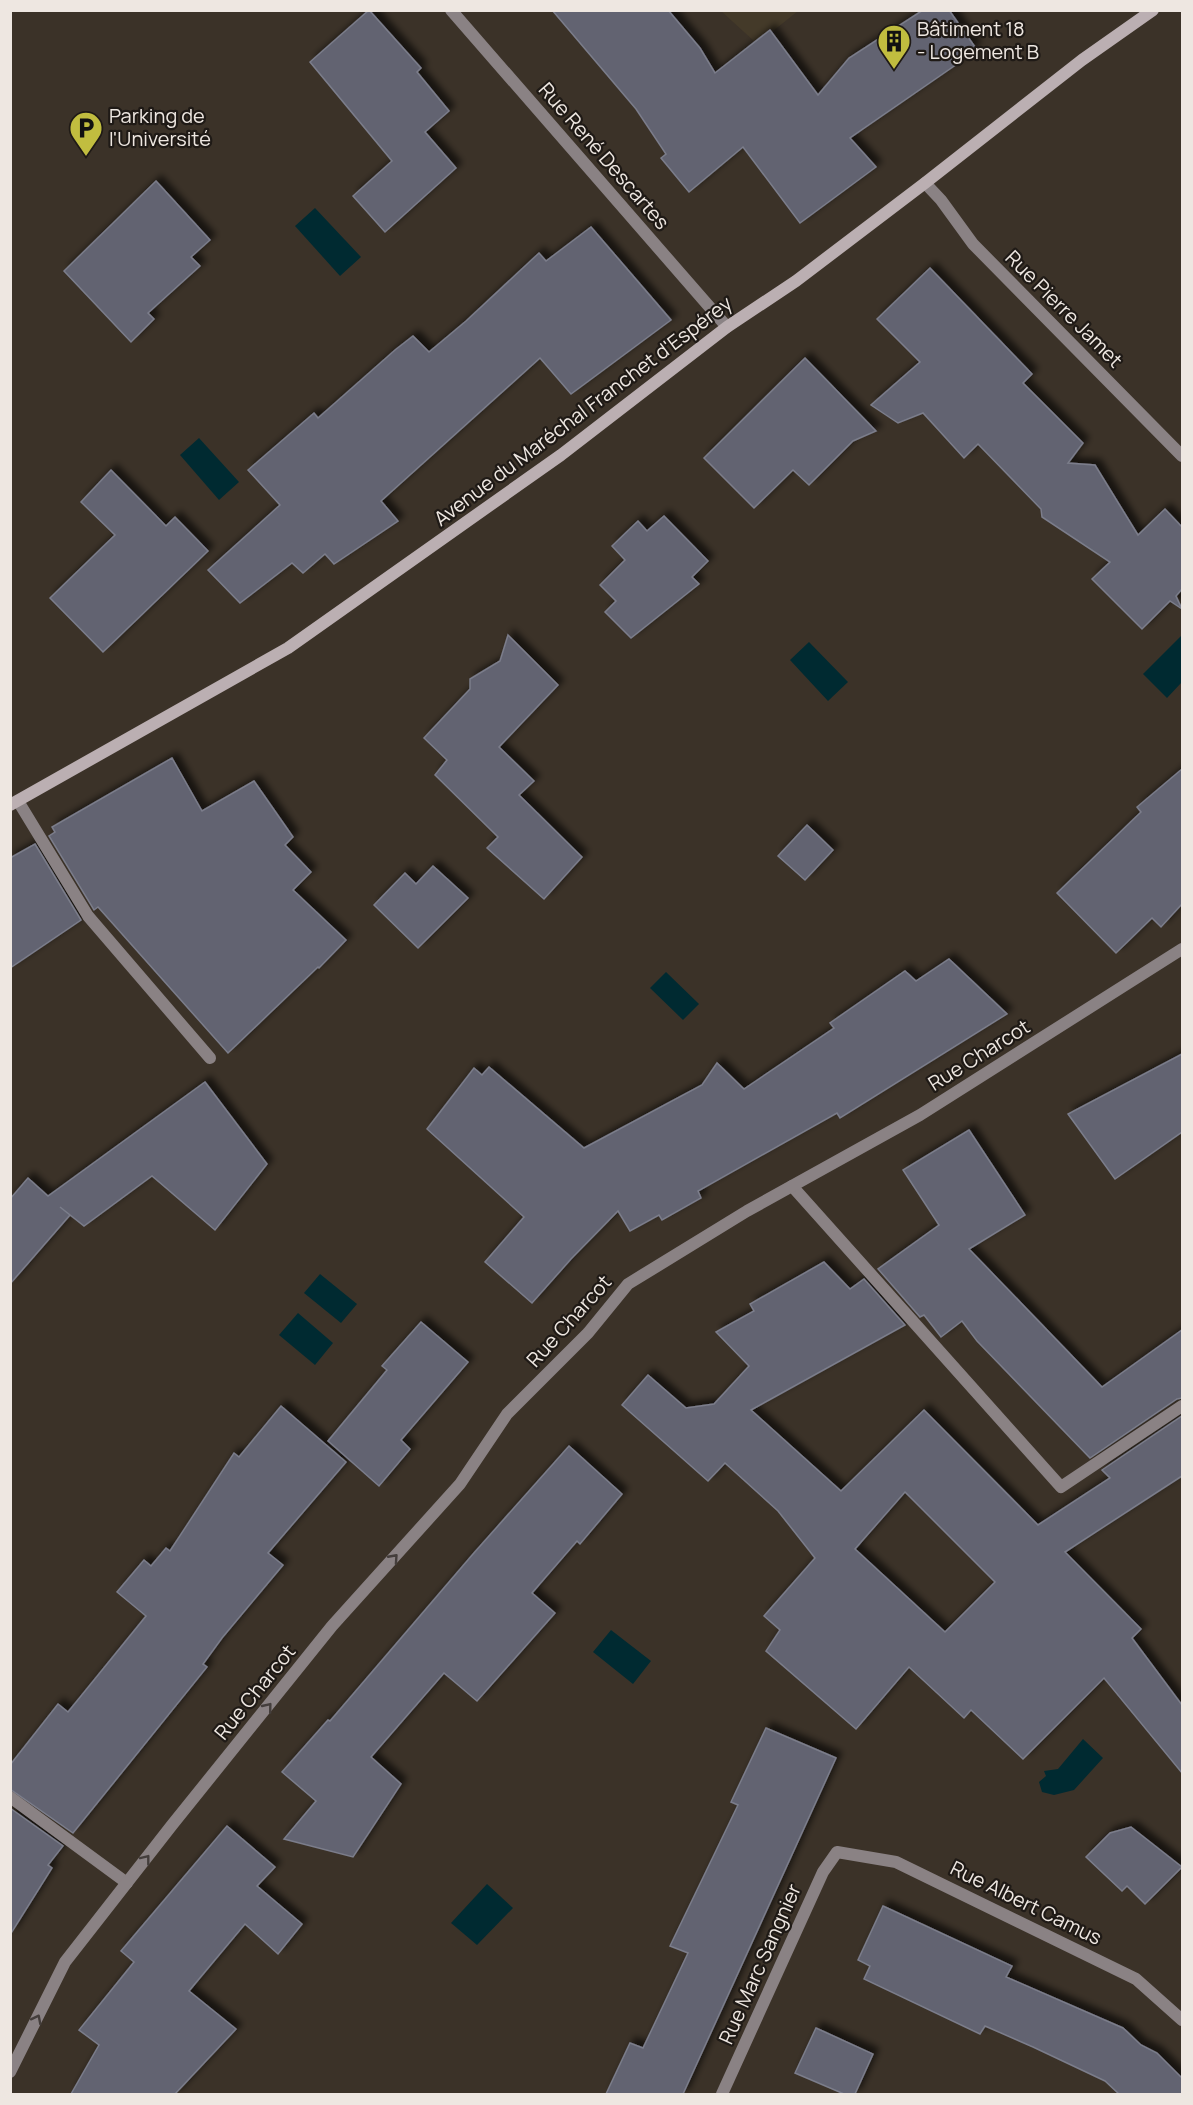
<svg xmlns="http://www.w3.org/2000/svg" width="1193" height="2105" viewBox="0 0 1193 2105" font-family="Manrope,sans-serif">
  <defs>
    <filter id="shadow"><feDropShadow dx="5.5" dy="-5.5" stdDeviation="3" flood-color="#0009"/></filter>
  </defs>
  <rect width="100%" height="100%" fill="#3b3228"/>
  <path fill="#443a29" d="M721,11H798L773,31L771,29L755,42Z"/>
  <g fill="#002a31">
    <path d="M315,208L361,257L340,276L295,226Z"/>
    <path d="M199,438L239,482L219,500L180,455Z"/>
    <path d="M1182,635V682L1167,698L1143,674Z"/>
    <path d="M809,642L848,682L828,701L790,660Z"/>
    <path d="M666,972L699,1004L683,1020L650,988Z"/>
    <path d="M320,1274L357,1304L341,1323L304,1293Z"/>
    <path d="M298,1313L333,1343L315,1365L279,1335Z"/>
    <path d="M611,1630L651,1661L633,1684L593,1652Z"/>
    <path d="M1083,1739L1103,1758L1074,1790L1054,1795L1042,1792L1039,1782L1046,1776L1044,1771L1058,1769Z"/>
    <path d="M487,1884L513,1908L477,1945L451,1923Z"/>
  </g>
  <g fill="#626471" stroke="#7b7d8b" stroke-width="1.5" fill-rule="evenodd" filter="url(#shadow)">
    <path d="M369,10L421,68L417,72L449,111L425,132L456,168L385,232L353,196L392,161L310,62Z"/>
    <path d="M552,10H668L700,48L715,73L770,30L818,95L849,58L923,10H949L975,47L960,62L850,138L876,167L800,223L743,147L689,192L661,158L666,154L636,109Z"/>
    <path d="M156,181L210,240L191,257L200,266L148,313L154,319L131,342L64,271Z"/>
    <path d="M591,227L671,320L571,394L540,358L381,501L398,521L334,564L325,554L303,573L292,563L240,603L208,570L280,505L248,470L314,413L318,418L395,350L413,336L429,352L466,321L539,253L546,261Z"/>
    <path d="M930,268L1032,374L1023,383L1083,443L1068,463L1095,465L1138,535L1165,509L1182,527V589L1176,596L1182,609L1170,601L1142,629L1092,579L1110,562L1042,517L1041,509L978,444L964,458L923,413L898,423L871,405L920,362L877,319Z"/>
    <path d="M805,358L876,431L853,441L809,485L793,470L754,508L704,458Z"/>
    <path d="M111,470L166,526L175,517L208,551L103,652L50,598L115,535L81,502Z"/>
    <path d="M664,516L708,561L692,577L699,584L631,638L605,612L616,601L600,585L625,560L612,546L638,521L647,531Z"/>
    <path d="M508,635L558,685L499,747L534,781L519,795L582,857L544,899L487,848L498,837L435,775L447,760L424,738L470,689V679L500,661Z"/>
    <path d="M172,758L202,811L254,781L293,837L285,845L311,872L293,890L346,940L319,968L318,967L228,1053L98,907L94,910L49,836L55,832L52,827Z"/>
    <path d="M1182,769V904L1161,927L1152,918L1116,953L1057,893L1141,812L1137,807Z"/>
    <path d="M807,825L833,850L805,880L778,856Z"/>
    <path d="M35,844L81,920L10,968V858Z"/>
    <path d="M433,866L468,898L418,948L374,905L405,873L416,884Z"/>
    <path d="M949,959L1007,1014L840,1118L837,1113L698,1191L701,1198L662,1220L659,1215L630,1231L618,1211L571,1259L532,1303L485,1262L524,1217L427,1129L474,1068L482,1075L489,1067L584,1148L702,1085L717,1063L744,1089L834,1028L830,1023L905,971L916,981Z"/>
    <path d="M1182,1054V1132L1115,1179L1068,1114Z"/>
    <path d="M205,1082L267,1164L215,1230L152,1176L84,1226L60,1207L70,1215L10,1284V1199L28,1178L48,1196Z"/>
    <path d="M969,1130L1025,1215L969,1249L1102,1387L1182,1330V1398L1177,1399L1090,1458L977,1341L962,1321L941,1337L924,1315L920,1317L878,1269L939,1225L903,1170Z"/>
    <path d="M824,1262L850,1289L864,1279L905,1325L751,1410L841,1491L924,1410L1038,1525L1110,1478L1102,1470L1182,1416V1476L1065,1552L1141,1629L1132,1638L1182,1705V1773L1104,1678L1023,1759L971,1710L964,1718L909,1667L856,1729L766,1651L780,1630L764,1616L815,1558L778,1511L725,1463L708,1481L622,1405L648,1375L686,1408L714,1404L749,1366L716,1332L754,1311L750,1304ZM905,1492L995,1582L945,1632L855,1549Z"/>
    <path d="M421,1322L468,1362L401,1440L410,1449L379,1486L328,1441L387,1370L382,1366Z"/>
    <path d="M281,1406L346,1462L268,1553L283,1565L222,1638L203,1664L207,1667L73,1833L10,1789V1765L58,1704L68,1712L146,1616L117,1592L144,1560L151,1566L166,1548L170,1551L234,1453L239,1457Z"/>
    <path d="M569,1446L622,1494L580,1544L577,1541L532,1593L555,1613L477,1701L444,1673L371,1757L401,1784L353,1857L284,1839L316,1801L282,1772L328,1720L330,1721L473,1554Z"/>
    <path d="M766,1728L836,1758L683,2094H606L630,2043L643,2048L688,1953L670,1946L738,1805L731,1802Z"/>
    <path d="M10,1808L63,1846L48,1865L52,1868L10,1935Z"/>
    <path d="M227,1826L275,1867L257,1886L302,1924L278,1954L245,1924L189,1991L236,2029L175,2094H71L99,2045L79,2030L134,1962L121,1951Z"/>
    <path d="M1131,1827L1182,1867L1145,1904L1127,1886L1122,1891L1086,1857L1110,1833Z"/>
    <path d="M883,1906L1012,1966L1006,1977L1123,2028L1141,2045L1157,2053L1182,2078V2094H1119L1105,2081L1033,2047L985,2026L980,2034L864,1979L870,1966L858,1960Z"/>
    <path d="M816,2028L873,2054L855,2094H844L795,2073Z"/>
  </g>
  <g fill="none" stroke-linecap="round" stroke-linejoin="round">
    <g stroke="#8a8284" stroke-width="12">
      <path d="M18,801L88,916L210,1058"/>
      <path d="M792,1186L1061,1487L1182,1406"/>
    </g>
    <g stroke="#8a8284" stroke-width="12">
      <path d="M451,10L727,327"/>
      <path d="M925,183L941,200L973,244L1182,456"/>
      <path d="M10,1797L127,1883"/>
      <path d="M10,2072L65,1962L172,1825L332,1626L460,1484L507,1414L588,1333L628,1284L747,1211L920,1115L1182,949"/>
      <path d="M722,2094L823,1872L837,1852L896,1862L1136,1979L1182,2020"/>
    </g>
    <path stroke="#bbafb2" stroke-width="12" d="M10,805L288,648L561,455L727,327L796,281L925,183L1082,60L1153,10"/>
  </g>
  <defs><path id="oneway-chevron" d="M-2-3.5L2.5 0L-2 3.5" fill="none" stroke-width="1.6" stroke-linecap="round" stroke-linejoin="round" transform="scale(1.5)"/></defs>
  <g stroke="#443e3c">
    <use href="#oneway-chevron" transform="translate(394 1558) rotate(-48)"/>
    <use href="#oneway-chevron" transform="translate(268 1707) rotate(-51)"/>
    <use href="#oneway-chevron" transform="translate(146 1859) rotate(-52)"/>
    <use href="#oneway-chevron" transform="translate(37 2019) rotate(-63)"/>
  </g>
  <defs>
    <symbol id="building-pin" viewBox="-11 -11 22 30"><path d="M0 17L-7.5 6A9.5 9.5 0 1 1 7.5 6Z" fill="#c1bd3f" stroke="#1f1a16"/><path d="M-4-6H4V6H1V3H-1V6H-4ZM-2.5-4.3h1.7v1.8h-1.7ZM.8-4.3h1.7v1.8H.8ZM-2.5-1h1.7V.8h-1.7ZM.8-1h1.7V.8H.8Z" fill="#111"/></symbol>
    <symbol id="parking-pin" viewBox="-11 -11 22 30"><path d="M0 17L-7.5 6A9.5 9.5 0 1 1 7.5 6Z" fill="#c1bd3f" stroke="#1f1a16"/><path d="M-3.5-5.5H1a3.5 3.5 0 0 1 0 7H-1V5.5H-3.5ZM-1-3.4V-.6H.8a1.4 1.4 0 0 0 0-2.8Z" fill="#111"/></symbol>
  </defs>
  <g fill-rule="evenodd">
    <use href="#building-pin" x="875" y="22" width="38" height="52"/>
    <use href="#parking-pin" x="67" y="109" width="38" height="52"/>
  </g>
  <g text-anchor="middle" stroke-width="4.5" stroke-linejoin="round" paint-order="stroke">
    <g font-size="20" fill="#eee7e1" stroke="#1f1a16" text-anchor="start">
      <text x="917" y="36">Bâtiment 18<tspan x="917" dy="23">- Logement B</tspan></text>
      <text x="109" y="123">Parking de<tspan x="109" dy="23">l'Université</tspan></text>
    </g>
    <g font-size="20" fill="#eee7e1" stroke="#1f1a16">
      <text transform="translate(604 156) rotate(49)" y="7">Rue René Descartes</text>
      <text transform="translate(1064 309) rotate(45)" y="7">Rue Pierre Jamet</text>
      <text transform="translate(583 411) rotate(-37)" y="7">Avenue du Maréchal Franchet d'Espérey</text>
      <text transform="translate(979 1055) rotate(-32)" y="7">Rue Charcot</text>
      <text transform="translate(569 1321) rotate(-48)" y="7">Rue Charcot</text>
      <text transform="translate(255 1692) rotate(-51)" y="7">Rue Charcot</text>
      <text transform="translate(1026 1903) rotate(26)" y="7">Rue Albert Camus</text>
      <text transform="translate(760 1964) rotate(-66)" y="7">Rue Marc Sangnier</text>
    </g>
  </g>
  <rect width="1193" height="2105" fill="none" stroke="#eee7e1" stroke-width="24"/>
</svg>
